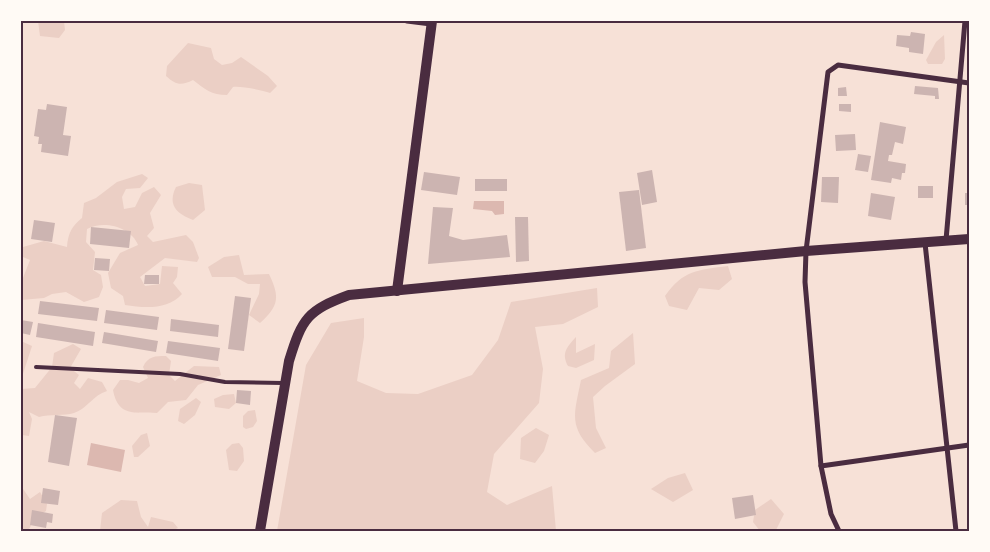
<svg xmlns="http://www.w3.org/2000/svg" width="990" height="552" viewBox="0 0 990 552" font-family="Arial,sans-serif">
  <rect width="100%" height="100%" fill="#f7e1d7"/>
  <g fill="#ebcfc5">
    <path d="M38,21H64L65,30L59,38L40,36Z"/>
    <path d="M944,35L945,59L942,64H928L926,60L936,42Z"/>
    <path d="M188,43L211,48L214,59L222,65L232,63L241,57L268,76L277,86L270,93C262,90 241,86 233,87L227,95C211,95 205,89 193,80C181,86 176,85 166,76L167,66Z"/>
    <path d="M142,174L148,178L140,188L126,189L122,197L124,209L135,207L142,193L154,187L161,195L150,213L154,228L147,236L153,242L186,235L193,242L199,258L197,262L165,258L140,277L145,286L160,284L162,266L178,267L177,277L173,283L182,294C168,310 145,308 125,305L123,296L111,288L108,273L120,253L138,245C131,227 104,220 87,229L86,242L95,252L93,270L101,275L103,287L99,297L84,302L66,292L52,294L44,298L21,300V283L30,260L23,257V247L44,241L67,247C68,233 72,226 82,218L84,203L96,198L117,182Z"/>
    <path d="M189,183L202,185L205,210L193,220C177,214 167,205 176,187Z"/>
    <path d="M239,255L244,275L269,274C280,297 279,306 260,323L249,315L259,294L260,284H248L235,277H212L208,267L224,257Z"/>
    <path d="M728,266L732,279L719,290L699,288L687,310L669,306L665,296C683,270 698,270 728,266Z"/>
    <path d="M597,288L598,307L563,324L535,327L543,369L539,403L494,454L487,492L507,505L552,486L556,531H277L306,365L331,323L364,318V337L357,381L386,393L418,394L472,375L498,340L511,302Z"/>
    <path d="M633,333L635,364L605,386L593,397L596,428L606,448L595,453C568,426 574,415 581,380L609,368L611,351Z"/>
    <path d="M576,337V353L595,344L594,360L576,368L568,366C561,353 567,347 576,337Z"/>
    <path d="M21,341L32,346L21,380Z"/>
    <path d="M73,344L81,349L70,368L79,375L74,383L80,389L88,378L102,382L107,391C93,395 87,409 74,413C64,416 50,414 39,417L29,412L32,419L29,436L22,435L21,389L35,388L52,367L54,353Z"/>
    <path d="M166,356L171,361L169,375L175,381L194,366L219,367L221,375L198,385L186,400L168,402L157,413C134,412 118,417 113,390L120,380H128L139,383L148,378L143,367C148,356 155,356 166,356Z"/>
    <path d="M234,394L236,403L229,409L215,407L214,399L223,395Z"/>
    <path d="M196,398L201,402L195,415L184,424L178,421L180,409Z"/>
    <path d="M255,410L257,421L253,427L246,429L243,427V416L248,411Z"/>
    <path d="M536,428L549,435L544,451L535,463L520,459L521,438Z"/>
    <path d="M147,433L150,446L138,457H134L132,446L141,435Z"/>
    <path d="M239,443L243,448L244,461L237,471L229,470L226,450L232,444Z"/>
    <path d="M685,473L693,490L673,502L651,489L668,478Z"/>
    <path d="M21,486L30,499L40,492L47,504L46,511L37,516L29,529L21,530Z"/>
    <path d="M771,499L784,514L776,530L760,531L753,522L755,510Z"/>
    <path d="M121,500L137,501L141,517L148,527L151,517L173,522L178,528L171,531H100L102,513Z"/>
  </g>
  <g fill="#dcb8b0">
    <path d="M474,201H504V214L495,215L492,211L473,209Z"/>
    <path d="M91,443L125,450L121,472L87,465Z"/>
  </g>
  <g fill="#ccb4b1">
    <path d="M911,32L925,34L923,54L909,52V48L896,46L897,35L910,36Z"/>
    <path d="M915,86L938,88L939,99H935V96L914,94Z"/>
    <path d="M846,87L847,96H838V88Z"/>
    <path d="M47,104L67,107L63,135L71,136L68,156L41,152L42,144H38L39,137L34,136L38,109L46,110Z"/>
    <path d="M839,104H851V112L839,111Z"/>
    <path d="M880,122L906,127L903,144L895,142L892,155H889L888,161L906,164L905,173H902L901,180L892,178L891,183L871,180Z"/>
    <path d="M855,134L856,150L836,151L835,135Z"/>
    <path d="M858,154L871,156L868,172L855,170Z"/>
    <path d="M652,170L657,202L642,205L637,173Z"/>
    <path d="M424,172L460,177L457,195L421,190Z"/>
    <path d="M822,177H839L838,203L821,202Z"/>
    <rect x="475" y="179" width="32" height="12"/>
    <rect x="918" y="186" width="15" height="12"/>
    <path d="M639,190L646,248L626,251L619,192Z"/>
    <path d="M871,193L895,197L891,220L868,216Z"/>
    <rect x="965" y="193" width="4" height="12"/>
    <path d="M433,207L453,208L449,236L463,240L507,235L510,257L428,264Z"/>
    <path d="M515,217H528L529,261L516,262Z"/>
    <path d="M34,220L55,223L52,242L31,239Z"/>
    <path d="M91,227L131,231L129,248L90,244Z"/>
    <path d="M95,258L110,259L109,271L94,270Z"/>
    <path d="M145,275H159V284H144Z"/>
    <path d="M235,296L251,298L244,351L228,349Z"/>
    <path d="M40,301L99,308L97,321L38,314Z"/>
    <path d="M106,310L159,317L157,330L104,323Z"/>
    <path d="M171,319L219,325L218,337L170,331Z"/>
    <path d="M21,320L33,322L30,335L21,333Z"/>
    <path d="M38,323L95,332L93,346L36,337Z"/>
    <path d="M104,332L158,341L156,352L102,343Z"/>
    <path d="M168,341L220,348L218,361L166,353Z"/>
    <path d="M237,390L251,391L250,405L236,403Z"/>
    <path d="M55,415L77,418L69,466L48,462Z"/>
    <path d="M43,488L60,491L58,505L41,503Z"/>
    <path d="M753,495L756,515L735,519L732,498Z"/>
    <path d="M32,510L53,514L52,523L47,522L46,528L30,525Z"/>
  </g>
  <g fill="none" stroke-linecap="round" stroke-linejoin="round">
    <path stroke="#4a2c40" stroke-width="4" d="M36,367L180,374L225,382L283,383"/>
    <g stroke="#4a2c40" stroke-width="5">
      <path d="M407,21L431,24"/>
      <path d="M946,240L965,21"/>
      <path d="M925,243L956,531"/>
      <path d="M821,466L969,445"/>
      <path d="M839,531L831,514L821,466L805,282L806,251L828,72L838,65L969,83"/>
    </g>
    <g stroke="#4a2c40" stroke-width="10">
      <path d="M397,291L432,21"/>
      <path d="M260,531L289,361C302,318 308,310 349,295L806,251L969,239"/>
    </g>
  </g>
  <rect width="990" height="552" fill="none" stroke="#fffaf5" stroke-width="45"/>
  <rect x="22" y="22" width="946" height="508" fill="none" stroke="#4a2c40" stroke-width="2"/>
</svg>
